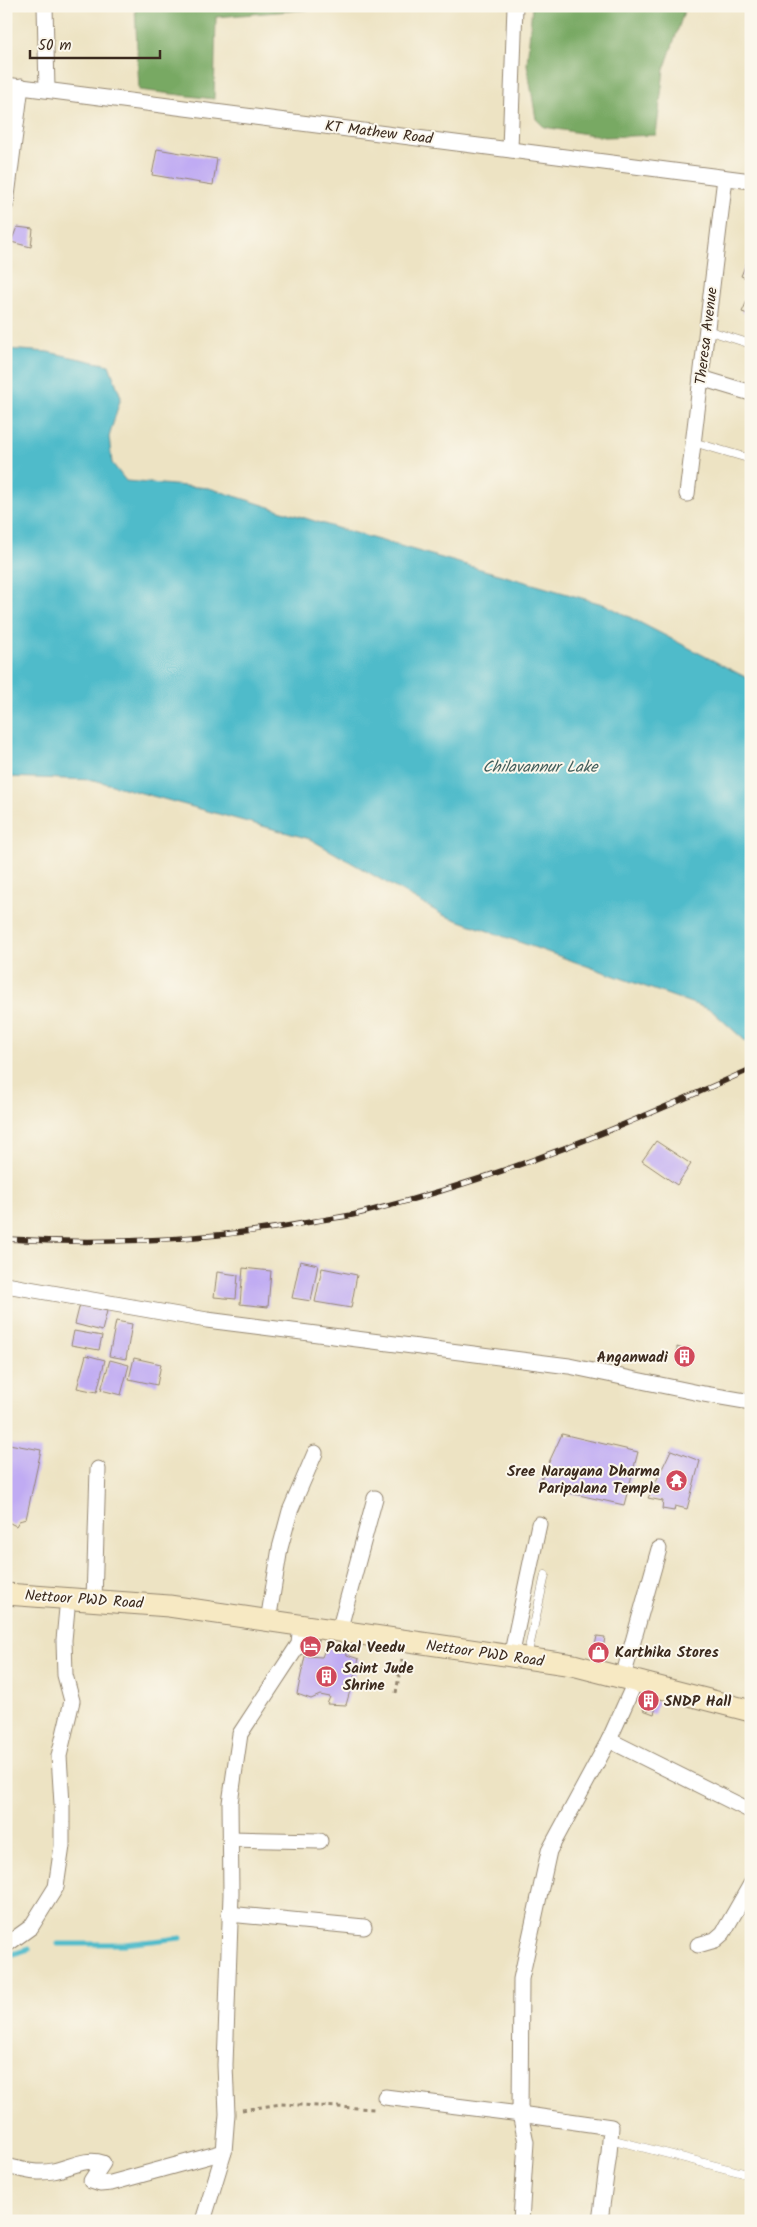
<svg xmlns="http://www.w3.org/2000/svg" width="757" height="2227" viewBox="0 0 757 2227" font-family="Kalam,sans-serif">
  <rect width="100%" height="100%" fill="#fbf7ec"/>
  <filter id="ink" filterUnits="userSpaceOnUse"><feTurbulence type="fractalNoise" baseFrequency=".02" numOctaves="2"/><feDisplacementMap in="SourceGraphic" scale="10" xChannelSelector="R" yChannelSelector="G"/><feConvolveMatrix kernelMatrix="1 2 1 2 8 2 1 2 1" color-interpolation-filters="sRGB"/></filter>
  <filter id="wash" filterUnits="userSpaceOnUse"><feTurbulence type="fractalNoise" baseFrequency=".0096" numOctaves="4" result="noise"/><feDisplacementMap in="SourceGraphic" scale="20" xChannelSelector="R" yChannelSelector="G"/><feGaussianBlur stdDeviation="1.12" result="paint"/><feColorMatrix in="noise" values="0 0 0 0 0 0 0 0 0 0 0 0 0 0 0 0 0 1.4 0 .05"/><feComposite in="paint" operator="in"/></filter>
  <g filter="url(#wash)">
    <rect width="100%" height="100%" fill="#ede3c3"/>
    <g fill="#78a963" stroke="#5a6a40">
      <path d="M135,6H339V7L216,17L214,99L139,90Z"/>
      <path d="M532,6H686L664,70L656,135L605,137L544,127L536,119L527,64Z"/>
    </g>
    <path fill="#4fbbca" stroke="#457274" d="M6,349L48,352L109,365L121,397L109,437L112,463L126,481L209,488L337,528L606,605L751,680V1046L711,1010L443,915L310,839L94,780L6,777Z"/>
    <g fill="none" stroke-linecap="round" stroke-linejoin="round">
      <g stroke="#4fbbca" stroke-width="5">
        <path d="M58,1944H125L181,1938"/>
        <path d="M6,1956L29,1949"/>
      </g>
    </g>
    <g id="blocks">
      <g fill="#c0abf3">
        <path d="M157,149L217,159L213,185L152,175Z"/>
        <path d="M17,227L33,229L31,247L11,242Z"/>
        <path d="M751,252V280L741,276Z"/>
        <path d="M751,292V315L742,312Z"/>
        <path d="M656,1141L691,1164L677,1185L642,1161Z"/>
        <path d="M300,1261L318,1265L311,1301L292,1298Z"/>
        <path d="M243,1268L271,1271L268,1307L240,1304Z"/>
        <path d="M322,1268L357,1275L351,1308L315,1302Z"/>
        <path d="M217,1272L238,1275L236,1299L214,1297Z"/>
        <path d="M80,1304L107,1311L102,1331L75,1324Z"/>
        <path d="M116,1321L132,1324L126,1359L109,1356Z"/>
        <path d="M74,1331L102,1336L99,1350L71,1345Z"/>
        <path d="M677,1347L692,1352L688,1365L677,1362Z"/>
        <path d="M86,1355L105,1360L97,1392L77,1388Z"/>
        <path d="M134,1358L161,1364L157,1385L129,1379Z"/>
        <path d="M110,1360L129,1365L121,1395L101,1390Z"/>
        <path d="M562,1434L638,1452L624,1505L538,1486Z"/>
        <path d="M9,1444L41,1450L26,1519L19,1521L16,1526L6,1521V1454Z"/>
        <path d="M671,1450L700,1461L687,1509L675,1506L674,1511L662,1509L663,1501L648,1498Z"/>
        <path d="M597,1636L605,1637L602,1656L593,1655Z"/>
        <path d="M308,1638L319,1640L313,1655L300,1654Z"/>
        <path d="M327,1644L342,1646L347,1655L359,1659L346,1705L327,1704L330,1697L320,1695L311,1699L297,1694L305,1656L322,1657Z"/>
        <path d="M639,1688L656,1695L654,1701L658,1702L654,1714L643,1710L646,1704L634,1699Z"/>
      </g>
    </g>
  </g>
  <g filter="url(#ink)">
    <use href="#blocks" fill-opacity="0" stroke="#948670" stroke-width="1"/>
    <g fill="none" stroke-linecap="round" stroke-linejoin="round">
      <defs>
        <g id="lane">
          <path d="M707,330L751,344"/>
          <path d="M693,442L751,459"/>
          <path d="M527,1657L545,1575"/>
          <path d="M610,2139L751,2175"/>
        </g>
        <g id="street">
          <path d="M45,6L47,89"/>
          <path d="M6,85L751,181"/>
          <path d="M510,149L515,6"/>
          <path d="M6,204L21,86"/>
          <path d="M701,378L751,393"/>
          <path d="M687,494L725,178"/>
          <path d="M6,1285L207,1320L569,1366L704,1394L751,1402"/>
          <path d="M94,1600L98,1469"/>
          <path d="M268,1621L280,1548L290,1511L315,1453"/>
          <path d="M339,1631L375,1498"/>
          <path d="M511,1657L539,1524"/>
          <path d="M623,1677L659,1549"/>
          <path d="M636,1680L609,1740L751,1811"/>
          <path d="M230,1839L320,1841"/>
          <path d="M229,1914L364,1927"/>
          <path d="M6,1945L31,1927L56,1887L62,1846V1804L59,1756L72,1701L65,1675L64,1640L68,1598"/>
          <path d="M698,1945L715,1940L723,1933L751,1884"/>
          <path d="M385,2097L520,2114L521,1979L549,1851L609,1740"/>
          <path d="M6,2166C23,2170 36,2174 53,2171C70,2168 85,2157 103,2163L91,2181L100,2184L111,2183L224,2152"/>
          <path d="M203,2221L224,2152L227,2114L225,2065L231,1894L230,1803L240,1734L299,1644L301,1625"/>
          <path d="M521,2221L526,2142L520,2114L611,2127L609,2153L600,2221"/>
        </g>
        <path id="secondary" d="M6,1594L169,1606L573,1665L751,1711"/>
      </defs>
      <use href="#lane" stroke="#948670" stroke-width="9"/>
      <use href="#street" stroke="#948670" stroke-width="17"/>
      <use href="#secondary" stroke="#948670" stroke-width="23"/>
      <g stroke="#948670" stroke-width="3" stroke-dasharray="4 4" stroke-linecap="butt">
        <path d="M396,1693L402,1659"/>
        <path d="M242,2110L281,2104L375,2109"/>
      </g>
      <use href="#lane" stroke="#fff" stroke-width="8"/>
      <use href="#street" stroke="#fff" stroke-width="15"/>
      <use href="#secondary" stroke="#f7e9c3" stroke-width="21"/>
      <defs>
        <path id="rail" d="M6,1239C110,1245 214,1240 316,1221C333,1218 352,1216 369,1211C501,1178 627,1125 751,1069"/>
      </defs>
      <use href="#rail" stroke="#3b2a1e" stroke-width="5.5"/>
      <use href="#rail" stroke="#fbf7ec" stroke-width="4" stroke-dasharray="11" stroke-linecap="butt"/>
    </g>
  </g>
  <defs>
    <symbol id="building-disc" viewBox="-11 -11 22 22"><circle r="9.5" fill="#d1495b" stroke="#fbf7ec"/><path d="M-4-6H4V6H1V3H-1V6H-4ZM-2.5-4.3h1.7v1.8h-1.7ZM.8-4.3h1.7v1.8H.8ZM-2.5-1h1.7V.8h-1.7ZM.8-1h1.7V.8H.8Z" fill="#fff"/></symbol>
    <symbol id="temple-disc" viewBox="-11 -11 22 22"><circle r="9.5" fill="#d1495b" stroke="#fbf7ec"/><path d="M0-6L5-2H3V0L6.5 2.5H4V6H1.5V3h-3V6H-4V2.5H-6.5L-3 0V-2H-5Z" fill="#fff"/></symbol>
    <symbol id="hotel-disc" viewBox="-11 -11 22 22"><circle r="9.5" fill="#d1495b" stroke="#fbf7ec"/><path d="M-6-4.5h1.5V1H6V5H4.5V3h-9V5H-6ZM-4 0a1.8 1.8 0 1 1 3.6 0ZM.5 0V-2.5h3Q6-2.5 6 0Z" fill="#fff"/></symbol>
    <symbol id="shop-disc" viewBox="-11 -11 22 22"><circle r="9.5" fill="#d1495b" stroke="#fbf7ec"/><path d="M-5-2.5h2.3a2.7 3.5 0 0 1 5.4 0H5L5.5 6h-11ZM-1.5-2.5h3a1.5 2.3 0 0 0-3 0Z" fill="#fff"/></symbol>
  </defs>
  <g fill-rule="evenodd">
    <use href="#building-disc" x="672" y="1344" width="25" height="25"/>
    <use href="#temple-disc" x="664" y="1468" width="25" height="25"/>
    <use href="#hotel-disc" x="298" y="1634" width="25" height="25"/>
    <use href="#shop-disc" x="586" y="1640" width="25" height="25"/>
    <use href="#building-disc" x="314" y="1664" width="25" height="25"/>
    <use href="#building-disc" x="636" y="1688" width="25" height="25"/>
  </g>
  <g text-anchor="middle" stroke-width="4" stroke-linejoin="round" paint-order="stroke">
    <g font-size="15" fill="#3b2a1e" stroke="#fbf7ec">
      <text transform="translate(379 132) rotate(7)" y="5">KT Mathew Road</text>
      <text transform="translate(706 336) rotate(-83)" y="5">Theresa Avenue</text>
      <text transform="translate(84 1599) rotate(4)" y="5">Nettoor PWD Road</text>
      <text transform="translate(485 1653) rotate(8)" y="5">Nettoor PWD Road</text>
    </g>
    <g font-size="15" font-weight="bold" fill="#3b2a1e" stroke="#fbf7ec" text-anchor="start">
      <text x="668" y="1362" text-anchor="end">Anganwadi</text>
      <text x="660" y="1476" text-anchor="end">Sree Narayana Dharma<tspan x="660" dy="17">Paripalana Temple</tspan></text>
      <text x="326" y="1652">Pakal Veedu</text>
      <text x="615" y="1657">Karthika Stores</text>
      <text x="343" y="1673">Saint Jude<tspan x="343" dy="17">Shrine</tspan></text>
      <text x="664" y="1706">SNDP Hall</text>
    </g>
    <g font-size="16" font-style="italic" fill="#425d5a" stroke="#fbf7ec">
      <text x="540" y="772">Chilavannur Lake</text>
    </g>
  </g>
  <rect width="757" height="2227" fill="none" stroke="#fbf7ec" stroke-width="25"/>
  <path d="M30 50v8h130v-8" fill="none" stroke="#3b2a1e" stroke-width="2.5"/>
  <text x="38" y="50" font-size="15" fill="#3b2a1e" stroke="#fbf7ec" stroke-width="4" paint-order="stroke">50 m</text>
</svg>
